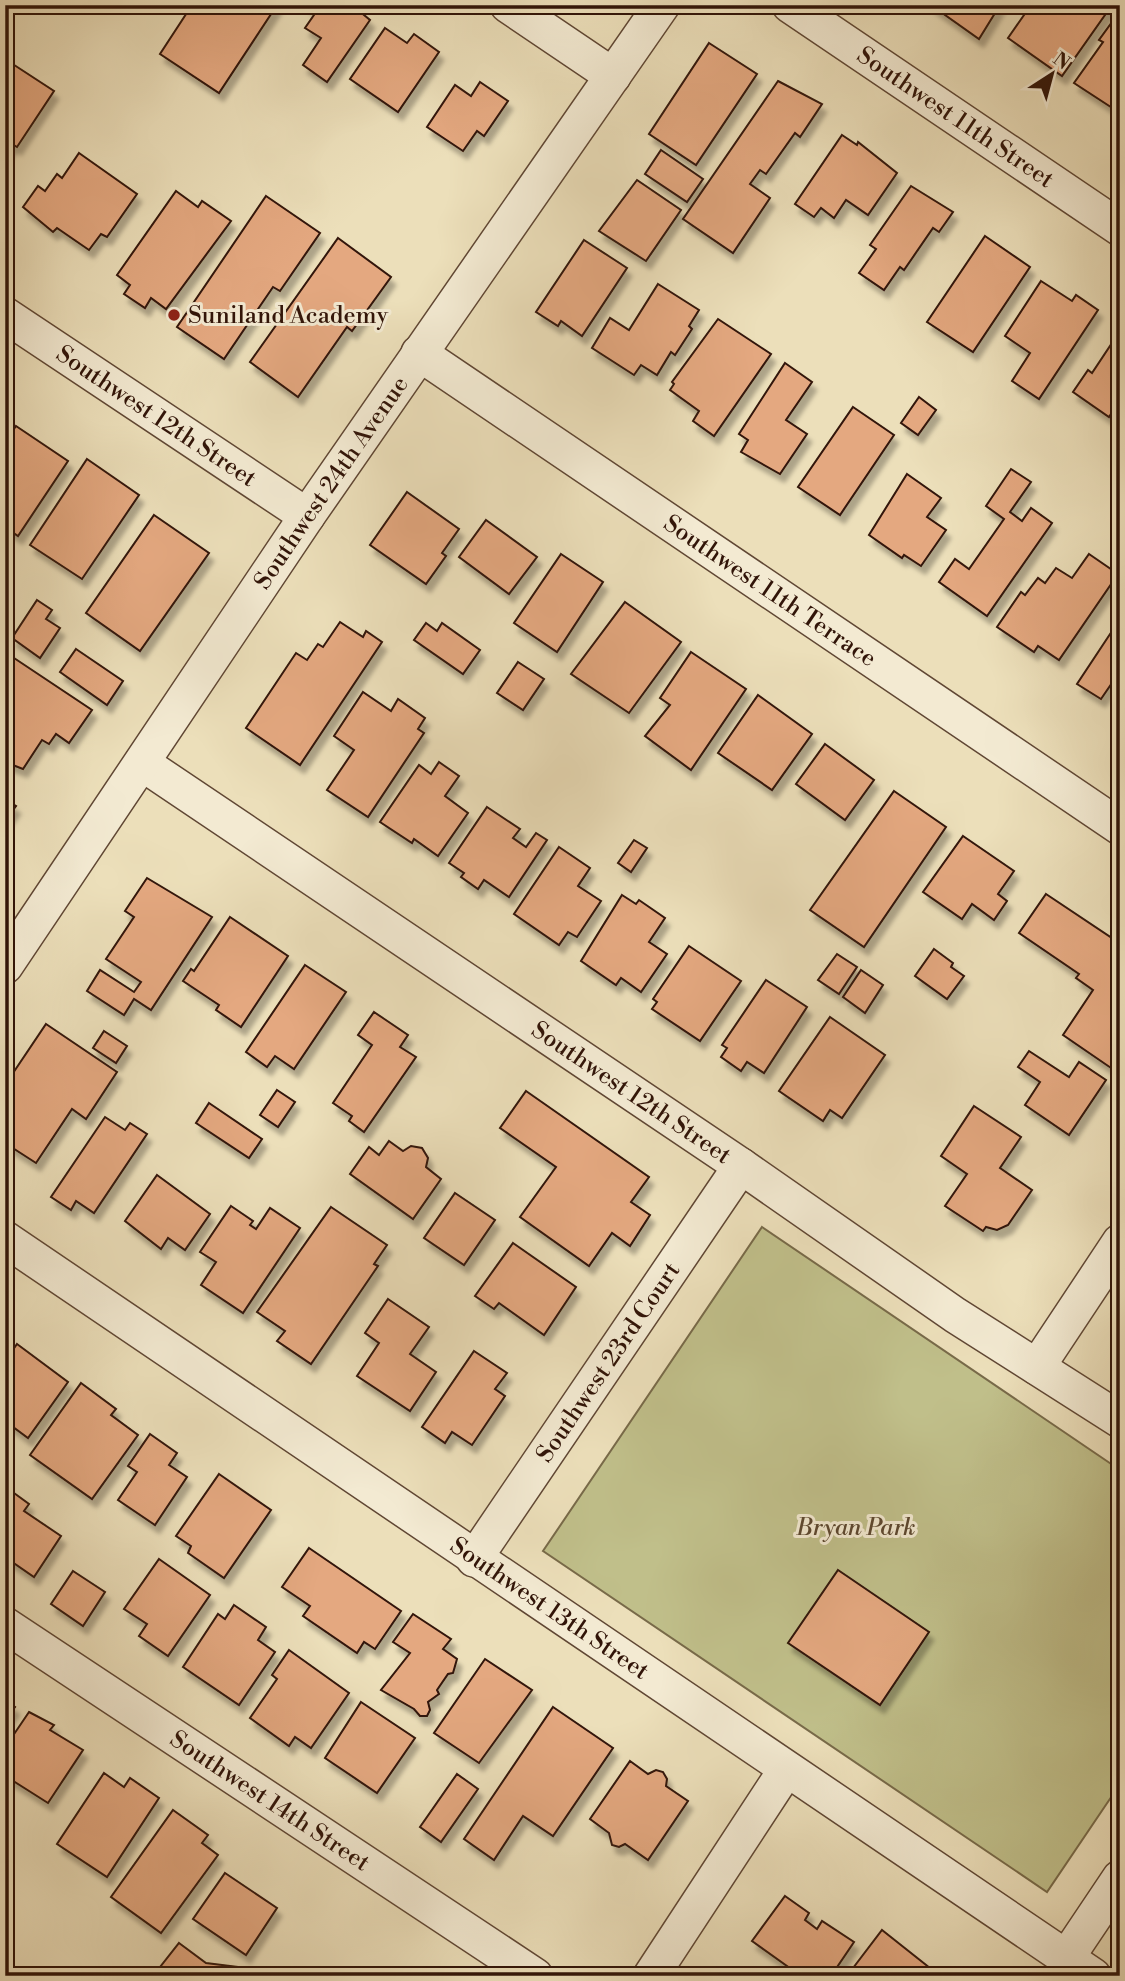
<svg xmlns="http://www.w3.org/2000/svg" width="1125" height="1981" viewBox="0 0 1125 1981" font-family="'Libre Bodoni',serif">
  <defs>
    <filter id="shadow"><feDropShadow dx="4.5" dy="8" stdDeviation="2" flood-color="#0004"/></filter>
  </defs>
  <rect width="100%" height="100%" fill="#ecdfba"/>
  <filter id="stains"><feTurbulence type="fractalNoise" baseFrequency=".00286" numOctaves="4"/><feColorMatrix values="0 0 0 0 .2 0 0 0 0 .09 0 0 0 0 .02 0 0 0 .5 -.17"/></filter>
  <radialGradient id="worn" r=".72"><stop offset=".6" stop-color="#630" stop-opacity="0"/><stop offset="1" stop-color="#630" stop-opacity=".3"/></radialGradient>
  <path fill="#c0bf8a" stroke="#786a49" stroke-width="2" d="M762,1227L1120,1470V1784L1047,1892L543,1551Z"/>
  <g fill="#e4a880" stroke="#311408" stroke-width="2" filter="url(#shadow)">
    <path d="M192,5H277L219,93L160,54Z"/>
    <path d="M306,5H352L370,20L327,82L303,65L321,38L305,28L316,12Z"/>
    <path d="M931,5H1000L979,39Z"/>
    <path d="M1031,5H1112L1062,76L1008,38Z"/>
    <path d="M1120,11V113L1074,83L1103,42L1099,40Z"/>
    <path d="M385,28L407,43L414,34L439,52L398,112L350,79Z"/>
    <path d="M709,43L757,74L696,165L649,134Z"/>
    <path d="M5,59L54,91L17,147L12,144L5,154Z"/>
    <path d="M778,81L822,104L800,137L795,133L766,174L760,170L750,184L770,198L733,253L683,219Z"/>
    <path d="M480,82L508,101L484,136L477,131L463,151L427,127L455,85L471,96Z"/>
    <path d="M842,135L857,145L858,142L897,173L868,215L846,200L834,218L821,208L814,217L795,204Z"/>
    <path d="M661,150L703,179L687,202L645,174Z"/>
    <path d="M79,153L137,194L107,237L101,234L89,250L57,228L53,232L23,207L38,186L45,191L57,174L62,178Z"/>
    <path d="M637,180L681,210L646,261L599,231Z"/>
    <path d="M911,186L953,212L939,232L933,228L904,270L900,267L884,290L859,273L876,249L870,245Z"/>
    <path d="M176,191L198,207L202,201L231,221L166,309L151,298L145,308L124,294L130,285L117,275Z"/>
    <path d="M266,196L320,233L280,291L273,287L224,359L177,327Z"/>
    <path d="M985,236L1030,267L973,352L927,322Z"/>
    <path d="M338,238L391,277L352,331L347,327L298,397L250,362Z"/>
    <path d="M584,240L627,268L582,336L561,321L558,326L536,312Z"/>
    <path d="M1041,281L1072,301L1076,295L1098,310L1039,399L1012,381L1030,353L1005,336Z"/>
    <path d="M658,284L699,310L689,326L692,329L675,355L671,352L657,375L641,365L634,375L592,348L610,318L629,330Z"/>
    <path d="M718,319L771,354L714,436L693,421L699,411L670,390L674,384L672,382Z"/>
    <path d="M1114,340L1120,344V400L1109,417L1073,392L1088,370L1092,373Z"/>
    <path d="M785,363L812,382L786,420L807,434L780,474L741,452L748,440L739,434Z"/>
    <path d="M919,397L936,410L918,435L901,423Z"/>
    <path d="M853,407L894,435L840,515L798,487Z"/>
    <path d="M16,426L68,461L18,536L5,527V442Z"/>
    <path d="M87,459L139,495L82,579L30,545Z"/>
    <path d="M1011,469L1031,482L1010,512L1022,521L1031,508L1052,523L987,616L939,582L955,559L969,569L1004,519L986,506Z"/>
    <path d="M907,474L941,498L927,517L946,530L921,566L904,555L902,558L869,535Z"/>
    <path d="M407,492L459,529L442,553L446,556L426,584L370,545Z"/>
    <path d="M154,515L209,553L140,651L86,613Z"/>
    <path d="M486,520L537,557L509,594L459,557Z"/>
    <path d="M561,554L603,582L557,652L514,623Z"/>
    <path d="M1089,554L1118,574L1059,660L1038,646L1034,652L997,627L1021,592L1025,595L1038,578L1045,583L1056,568L1072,578Z"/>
    <path d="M37,600L52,610L46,619L60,628L40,658L12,638Z"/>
    <path d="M625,602L681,642L629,713L571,674Z"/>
    <path d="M1120,619V689L1112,683L1101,699L1077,684Z"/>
    <path d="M340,622L363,637L366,631L382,642L300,765L246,728L296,653L307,660L318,644L323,647Z"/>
    <path d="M426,623L437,631L442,623L480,650L463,674L414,640Z"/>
    <path d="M76,649L123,681L107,705L60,672Z"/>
    <path d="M5,652L92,710L69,743L56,734L49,744L42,740L23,769L5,762Z"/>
    <path d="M691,652L746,689L691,770L645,736L670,705L660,698Z"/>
    <path d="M518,662L544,679L523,710L497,693Z"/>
    <path d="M363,692L391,711L398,699L425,718L418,729L424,733L368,817L327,790L354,750L334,736Z"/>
    <path d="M758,695L812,734L772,790L718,753Z"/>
    <path d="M825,744L874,780L845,820L796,784Z"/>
    <path d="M439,762L459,776L445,796L468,813L438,856L414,839L412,843L380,822L419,765L431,774Z"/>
    <path d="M894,791L946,827L864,947L810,910Z"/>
    <path d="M5,799L16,806L5,821Z"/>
    <path d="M487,807L520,829L513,838L526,847L536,833L547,840L509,897L484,880L478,889L461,877L464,873L449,863Z"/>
    <path d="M963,836L1014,871L998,894L1007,901L994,920L972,904L962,919L923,892Z"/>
    <path d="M634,840L647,848L631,872L618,863Z"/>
    <path d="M559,847L590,868L578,886L601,901L577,937L568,932L559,945L514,914Z"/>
    <path d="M147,878L212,917L151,1010L134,999L124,1015L87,991L100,970L134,992L141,982L106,959L134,917L125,911Z"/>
    <path d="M1046,894L1118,942L1120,939V1062L1114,1070L1063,1035L1093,990L1076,978L1079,974L1019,933Z"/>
    <path d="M622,895L636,904L639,900L665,918L649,942L667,954L641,992L621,978L616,985L581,961Z"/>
    <path d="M230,917L288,956L241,1027L216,1010L219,1005L183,981L191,969L194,971Z"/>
    <path d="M689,946L741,981L700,1041L652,1009L657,1002L653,999Z"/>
    <path d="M934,949L953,963L951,967L964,976L947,999L915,976Z"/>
    <path d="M837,954L857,967L839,994L818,980Z"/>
    <path d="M305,965L346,992L294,1069L275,1056L267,1067L246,1052Z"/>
    <path d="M861,970L883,985L865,1013L843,997Z"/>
    <path d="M766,980L807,1007L764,1073L747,1062L741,1071L721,1057L727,1048L722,1045Z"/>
    <path d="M374,1012L408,1035L400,1047L416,1057L364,1132L349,1121L352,1116L333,1103L372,1045L358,1035Z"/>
    <path d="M830,1017L885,1055L842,1118L830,1110L823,1121L779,1091Z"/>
    <path d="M46,1024L117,1072L86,1119L72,1109L36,1163L5,1143V1085Z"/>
    <path d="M104,1031L127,1046L116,1063L93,1048Z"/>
    <path d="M1029,1051L1069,1077L1079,1062L1106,1080L1069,1135L1025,1105L1040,1082L1018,1067Z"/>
    <path d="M277,1090L295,1102L278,1127L260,1115Z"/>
    <path d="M526,1091L649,1177L631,1202L650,1215L630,1246L612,1233L589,1266L520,1217L556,1167L500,1128Z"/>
    <path d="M209,1103L262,1139L249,1158L196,1123Z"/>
    <path d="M974,1106L1021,1137L1000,1168L1032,1190L1008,1225L997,1230L986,1227L983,1231L945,1206L967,1174L941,1156Z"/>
    <path d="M105,1117L125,1130L130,1123L147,1134L94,1213L76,1201L71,1210L51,1197Z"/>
    <path d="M389,1141L403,1151L411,1146L422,1148L428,1158L426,1167L441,1179L413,1219L350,1174L369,1147L379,1155Z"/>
    <path d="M157,1175L210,1214L185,1250L168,1238L161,1249L125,1221Z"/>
    <path d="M455,1193L495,1220L464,1265L424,1238Z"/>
    <path d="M231,1206L253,1221L250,1225L256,1229L270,1208L300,1228L243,1313L201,1285L216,1262L200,1252Z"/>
    <path d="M331,1207L387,1245L374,1264L378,1266L311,1364L277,1341L285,1331L257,1312Z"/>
    <path d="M513,1243L576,1287L544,1335L499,1303L494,1309L475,1296Z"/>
    <path d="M388,1299L429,1327L410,1354L436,1372L410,1411L357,1376L379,1343L365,1333Z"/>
    <path d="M17,1344L68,1382L28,1438L5,1421V1361Z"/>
    <path d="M474,1351L507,1373L495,1389L505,1396L472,1445L452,1432L445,1443L422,1427Z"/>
    <path d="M81,1383L116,1409L111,1415L138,1435L92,1499L30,1455Z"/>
    <path d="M150,1434L177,1453L169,1465L187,1477L155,1525L118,1500L137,1472L128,1466Z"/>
    <path d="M219,1474L271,1510L224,1578L188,1553L191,1546L176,1536Z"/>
    <path d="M14,1493L29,1504L24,1511L61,1536L34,1577L5,1557V1507Z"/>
    <path d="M309,1548L401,1611L375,1649L364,1642L357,1653L303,1616L310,1606L282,1587Z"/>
    <path d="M159,1559L210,1595L168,1656L139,1636L147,1624L124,1609Z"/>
    <path d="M838,1570L929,1632L880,1705L788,1643Z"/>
    <path d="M73,1571L105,1592L83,1626L51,1604Z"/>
    <path d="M234,1605L266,1627L258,1640L275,1652L239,1705L183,1667L218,1614L225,1619Z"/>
    <path d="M413,1614L451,1639L443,1649L457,1659L453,1673L448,1674L437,1690L439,1694L428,1702L430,1710L427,1716H420L414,1709L381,1690L410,1653L393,1642Z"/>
    <path d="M289,1650L349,1693L311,1748L295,1737L289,1746L250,1718L277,1679L272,1675Z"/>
    <path d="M485,1659L532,1690L479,1763L434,1733Z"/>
    <path d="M5,1700L15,1707L5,1721Z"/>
    <path d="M361,1702L415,1738L377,1793L325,1758Z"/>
    <path d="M553,1707L613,1748L553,1836L523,1816L494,1860L464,1839Z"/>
    <path d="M29,1712L54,1725L50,1730L83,1750L48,1803L7,1777L13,1768L5,1763V1756L12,1745L8,1743Z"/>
    <path d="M630,1761L648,1774L656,1770L663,1772L667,1779L666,1786L688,1801L648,1860L625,1844L619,1847L612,1845L609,1833L590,1819Z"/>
    <path d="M104,1773L124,1787L130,1778L159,1798L107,1877L57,1844Z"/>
    <path d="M457,1774L478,1789L441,1842L420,1827Z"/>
    <path d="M173,1810L208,1835L202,1843L218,1855L161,1933L111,1897Z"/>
    <path d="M225,1873L277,1908L246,1955L193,1919Z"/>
    <path d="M785,1896L809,1913L805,1920L817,1929L822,1921L854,1942L831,1976H801L752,1941Z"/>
    <path d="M882,1930L940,1976H855L850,1972Z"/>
    <path d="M179,1943L206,1963L255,1969L254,1976H153Z"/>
  </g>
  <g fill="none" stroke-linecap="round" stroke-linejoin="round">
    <defs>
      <g id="minor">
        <path d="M508,5L613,76"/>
        <path id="s1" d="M790,5L1120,228"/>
        <path id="s2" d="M5,315L307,516"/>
        <path id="s3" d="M419,353L1120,827"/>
        <path id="s4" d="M142,763L741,1166L955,1315L1120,1420"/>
        <path id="s5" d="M5,966L307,516L662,5"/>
        <path id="s6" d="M5,1239L1093,1976"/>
        <path d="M1037,1367L1120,1242"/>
        <path id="s7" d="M474,1559L741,1166"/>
        <path id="s8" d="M5,1625L535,1976"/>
        <path d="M1067,1957L1120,1878"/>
        <path d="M651,1976L786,1770"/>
      </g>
    </defs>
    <use href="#minor" stroke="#604734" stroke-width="38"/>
    <use href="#minor" stroke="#f3ead2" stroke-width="35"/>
  </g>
  <circle fill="#8f2418" stroke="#f3ead2" stroke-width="2.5" cx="174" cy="315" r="7"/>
  <g text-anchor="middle" stroke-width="6" stroke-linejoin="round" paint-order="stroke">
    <g font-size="24" fill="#311408" stroke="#f3ead2">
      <text dy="8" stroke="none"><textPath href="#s1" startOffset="200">Southwest 11th Street</textPath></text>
      <text dy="8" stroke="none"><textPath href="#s2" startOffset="182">Southwest 12th Street</textPath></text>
      <text dy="8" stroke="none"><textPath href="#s5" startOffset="583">Southwest 24th Avenue</textPath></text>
      <text dy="8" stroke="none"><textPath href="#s3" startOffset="424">Southwest 11th Terrace</textPath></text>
      <text dy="8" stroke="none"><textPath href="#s4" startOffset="590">Southwest 12th Street</textPath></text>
      <text dy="8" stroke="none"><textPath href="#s7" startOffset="238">Southwest 23rd Court</textPath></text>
      <text dy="8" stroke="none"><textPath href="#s6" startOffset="658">Southwest 13th Street</textPath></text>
      <text dy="8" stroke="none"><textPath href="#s8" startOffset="318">Southwest 14th Street</textPath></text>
    </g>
    <g font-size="24" fill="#311408" stroke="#f3ead2" text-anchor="start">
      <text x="188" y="323">Suniland Academy</text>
    </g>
    <g font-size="24" font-style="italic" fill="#5c472f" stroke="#f3ead2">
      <text x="856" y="1535">Bryan Park</text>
    </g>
  </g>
  <rect width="1125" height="1981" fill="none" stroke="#ecdfba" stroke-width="28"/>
  <rect x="7" y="7" width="1111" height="1967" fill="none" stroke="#311408" stroke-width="3.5"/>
  <rect x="14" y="14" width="1097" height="1953" fill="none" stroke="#311408" stroke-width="2"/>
  <g transform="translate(1052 74) rotate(36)" stroke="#f3ead2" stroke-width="5" paint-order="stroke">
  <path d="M0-5L12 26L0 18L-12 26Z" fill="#311408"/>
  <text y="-10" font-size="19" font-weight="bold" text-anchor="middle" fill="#311408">N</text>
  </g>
  <rect width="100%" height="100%" filter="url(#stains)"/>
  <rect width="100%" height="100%" fill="url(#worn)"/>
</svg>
